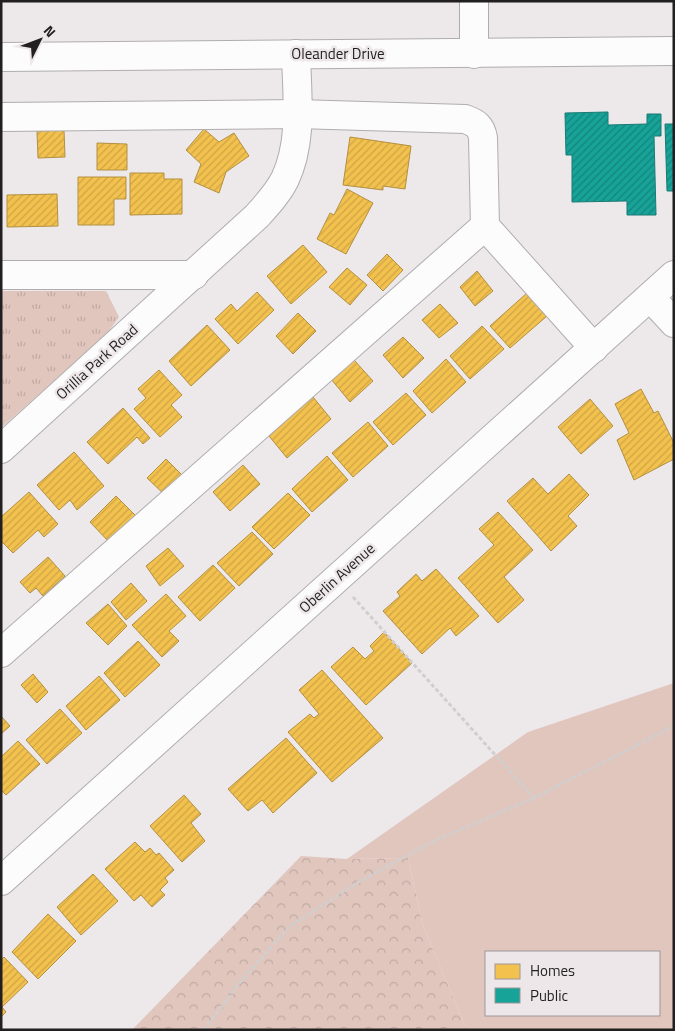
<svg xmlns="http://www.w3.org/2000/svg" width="675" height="1031" viewBox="0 0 675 1031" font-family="'Titillium Web',sans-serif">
  <defs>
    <pattern id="forest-crowns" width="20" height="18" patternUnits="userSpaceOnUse" patternTransform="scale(1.25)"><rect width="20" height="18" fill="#e1c6be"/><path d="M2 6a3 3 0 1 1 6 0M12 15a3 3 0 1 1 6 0" fill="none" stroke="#c1aaa3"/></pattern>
    <pattern id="park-tufts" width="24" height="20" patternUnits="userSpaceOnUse" patternTransform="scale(1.25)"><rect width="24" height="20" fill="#e1c6be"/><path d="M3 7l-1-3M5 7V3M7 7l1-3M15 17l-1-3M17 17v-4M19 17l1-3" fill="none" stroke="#c1aaa3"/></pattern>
    <pattern id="homes-hatch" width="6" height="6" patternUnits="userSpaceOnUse" patternTransform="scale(1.25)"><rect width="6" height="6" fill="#f2c14e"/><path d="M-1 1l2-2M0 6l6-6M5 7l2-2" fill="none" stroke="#cfa544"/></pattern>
    <pattern id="public-hatch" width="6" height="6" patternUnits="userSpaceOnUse" patternTransform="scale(1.25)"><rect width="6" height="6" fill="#17a398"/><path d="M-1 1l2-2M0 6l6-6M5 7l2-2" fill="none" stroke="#14847c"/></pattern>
  </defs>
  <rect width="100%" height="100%" fill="#ede8ea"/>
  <path fill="#e1c6be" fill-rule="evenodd" d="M674,683V1030H467L423,926L408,858L347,859L528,732ZM486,952H659V1015H486Z"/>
  <path fill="url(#forest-crowns)" d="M301,856L347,859L408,858L423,926L467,1030H132Z"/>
  <path fill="url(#park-tufts)" d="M1,291H106L119,317L106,335L1,428Z"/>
  <g fill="url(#homes-hatch)" stroke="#b39040">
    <path d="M204,129L219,142L234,133L249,156L226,172L219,193L194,182L201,164L186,150Z"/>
    <path d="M64,130L65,157L38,158L37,131Z"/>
    <path d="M350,137L411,146L405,189L383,186V190L343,185Z"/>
    <path d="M97,143L127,144V170H97Z"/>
    <path d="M130,173H164V179H182V214L130,215Z"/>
    <path d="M78,177H126V199H114V225H78Z"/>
    <path d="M347,189L373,203L346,254L317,239L330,213L334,215Z"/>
    <path d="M57,194L58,226L7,227V195Z"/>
    <path d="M303,245L327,272L291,304L267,276Z"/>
    <path d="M387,254L403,270L383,291L367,275Z"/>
    <path d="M347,268L367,285L350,305L329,287Z"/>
    <path d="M477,271L493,291L475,306L460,287Z"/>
    <path d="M257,292L274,310L238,344L215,319L231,304L237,311Z"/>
    <path d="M527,293L547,316L510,348L490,326Z"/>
    <path d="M440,304L458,323L439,338L422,320Z"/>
    <path d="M298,313L316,331L293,354L276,336Z"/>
    <path d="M207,325L230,350L191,386L169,361Z"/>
    <path d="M482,326L504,349L470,379L450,356Z"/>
    <path d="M403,337L424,358L403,378L383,355Z"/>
    <path d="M446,359L466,382L432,413L413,391Z"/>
    <path d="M354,360L373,381L350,402L331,379Z"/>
    <path d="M159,370L182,395L171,405L182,417L160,437L134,409L146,398L138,389Z"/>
    <path d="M641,389L654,413L658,411L674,443V459L634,480L617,440L629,433L615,404Z"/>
    <path d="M406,393L426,415L393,445L373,422Z"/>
    <path d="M313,397L331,419L287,458L269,436Z"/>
    <path d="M590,399L613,426L581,454L558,427Z"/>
    <path d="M123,408L150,438L143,444L137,437L108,464L87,442Z"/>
    <path d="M368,422L388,446L353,477L332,453Z"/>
    <path d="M74,452L104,486L77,510L70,500L59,510L37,485Z"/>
    <path d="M327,456L348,480L312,512L292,489Z"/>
    <path d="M166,459L184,477L166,496L147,478Z"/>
    <path d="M243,465L260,484L230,511L213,492Z"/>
    <path d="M569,474L589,495L568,516L577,526L551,551L507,501L533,478L548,494Z"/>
    <path d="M29,492L58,524L44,537L38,530L13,553L1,541V517Z"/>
    <path d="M288,493L310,515L274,549L252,527Z"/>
    <path d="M116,496L137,517L110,543L90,522Z"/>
    <path d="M498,512L533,550L504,577L524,600L498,623L458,578L494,545L479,529Z"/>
    <path d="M252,532L273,554L239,586L217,563Z"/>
    <path d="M168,548L184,566L160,586L146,566Z"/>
    <path d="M48,557L65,576L43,596L36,588L30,593L20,582Z"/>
    <path d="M213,565L235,588L200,621L178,597Z"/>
    <path d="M436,569L479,616L456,636L450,628L422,654L383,611L400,596L397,592L416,574L422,581Z"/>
    <path d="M131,583L147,601L126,620L111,602Z"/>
    <path d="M166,594L186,616L169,631L179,641L162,657L132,625Z"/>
    <path d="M108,604L127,626L108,645L86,623Z"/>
    <path d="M384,632L412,663L366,705L331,667L353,647L365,659L374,651L370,646Z"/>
    <path d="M138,641L160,665L125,697L104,673Z"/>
    <path d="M322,670L383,738L332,782L288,732L310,714L314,718L319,714L299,690Z"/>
    <path d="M33,674L48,692L37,703L21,685Z"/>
    <path d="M99,676L120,700L86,730L66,706Z"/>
    <path d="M60,709L82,733L47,764L26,740Z"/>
    <path d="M1,716L10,726L1,734Z"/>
    <path d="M286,738L317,773L273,813L262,800L248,811L228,789Z"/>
    <path d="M18,741L40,764L6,795L1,790V757Z"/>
    <path d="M184,795L201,814L191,823L205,841L182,862L150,826Z"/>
    <path d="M135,842L145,852L150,848L156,855L159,853L174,870L165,878L168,882L160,890L165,895L152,907L141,895L134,901L105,869Z"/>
    <path d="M93,874L118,901L81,935L57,907Z"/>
    <path d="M48,914L76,941L38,979L12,952Z"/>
    <path d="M4,957L28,982L2,1007L6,1012L1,1017V960Z"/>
  </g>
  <g fill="url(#public-hatch)" stroke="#1a7b74">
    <path d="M608,112V125L647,124V114H661V136H654L656,215H627V201L572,202V155H566L565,113Z"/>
    <path d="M665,124H674V191H667Z"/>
  </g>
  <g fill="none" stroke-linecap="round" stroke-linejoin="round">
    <defs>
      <g id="minor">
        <path d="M474,54V1"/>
        <path d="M1,57L674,51"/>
        <path d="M1,117L297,114L465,119C476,123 481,126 483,138L485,226L594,348"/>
        <path d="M1,275H194"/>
        <path d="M650,297L674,323"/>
        <path d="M1,449L257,216C267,205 278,193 285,179C303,141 297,96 296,54"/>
        <path d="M1,653L485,226"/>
        <path d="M1,881L674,275"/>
      </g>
    </defs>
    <use href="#minor" stroke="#b0adaf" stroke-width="30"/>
    <g stroke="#d0cfd0" stroke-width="3" stroke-dasharray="4 2.5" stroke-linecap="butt">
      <path d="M353,597L534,798"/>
      <path d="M204,1030L236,987L289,927L355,884L434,841L534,798L674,726"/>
    </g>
    <use href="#minor" stroke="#fcfcfc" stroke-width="28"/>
  </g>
  <g text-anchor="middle" stroke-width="5" stroke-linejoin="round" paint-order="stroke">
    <g font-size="15" fill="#211f20" stroke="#eee7e9">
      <text x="338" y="59">Oleander Drive</text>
      <text transform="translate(97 362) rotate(-42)" y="5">Orillia Park Road</text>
      <text transform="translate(337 578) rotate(-42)" y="5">Oberlin Avenue</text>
    </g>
  </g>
  <rect width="675" height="1031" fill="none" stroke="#211f20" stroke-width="5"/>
  <rect x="485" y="951" width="175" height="65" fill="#eee7e9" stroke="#9c9799"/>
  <rect x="495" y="964" width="25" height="15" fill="#f2c14e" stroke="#9c9799"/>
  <text x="530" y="976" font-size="15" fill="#211f20">Homes</text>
  <rect x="495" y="988" width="25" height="15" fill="#17a398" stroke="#9c9799"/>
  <text x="530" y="1001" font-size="15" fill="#211f20">Public</text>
  <g transform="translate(40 40) rotate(48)" stroke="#eee7e9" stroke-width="4" paint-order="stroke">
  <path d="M0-4L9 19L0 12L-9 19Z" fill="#211f20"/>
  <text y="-8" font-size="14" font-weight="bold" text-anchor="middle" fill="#211f20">N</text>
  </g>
</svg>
